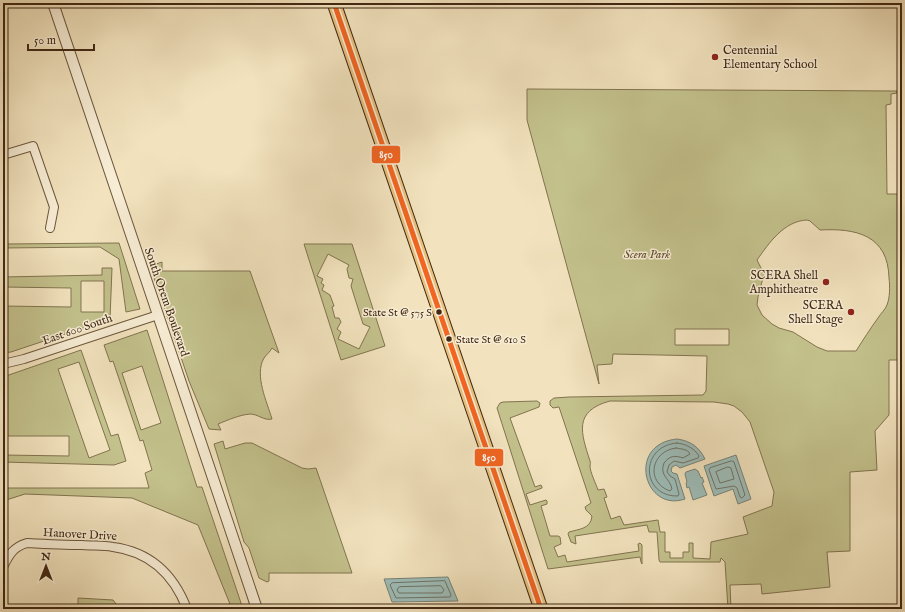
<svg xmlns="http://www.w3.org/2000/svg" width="905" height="612" viewBox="0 0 905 612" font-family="'IM FELL English',serif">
  <rect width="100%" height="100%" fill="#f2e3be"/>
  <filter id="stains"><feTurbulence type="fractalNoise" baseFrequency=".005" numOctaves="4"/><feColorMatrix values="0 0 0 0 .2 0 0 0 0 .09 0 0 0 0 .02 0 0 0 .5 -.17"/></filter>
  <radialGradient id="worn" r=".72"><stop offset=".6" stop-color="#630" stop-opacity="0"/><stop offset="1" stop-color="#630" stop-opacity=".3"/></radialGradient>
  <g fill="#c3c18c" stroke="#827450" fill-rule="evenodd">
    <path d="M527,89L897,91V93L891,94V104L886,105L887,194H902V360H889V415L875,431L877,470L850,472V551L827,552L830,587L762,594L761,584L730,585L731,609H728L725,562L721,558L720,562H660L659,560L657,532H649L647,525L575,536L576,544L571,542L568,534L569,532C579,529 591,529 592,516L586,510L585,507L591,503L559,407L553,408L550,405V401L554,398L569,397L703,395L706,391L707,356L613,354L612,364L597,365L599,384L527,120ZM807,220L810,221L820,230C856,228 888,235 889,278C890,287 890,297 887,305C885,310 881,313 878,318C870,329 863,340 856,351H827L817,347L793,332L779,328L772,324L762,315L757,305L758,297L764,274L757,260C769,243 784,221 807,220ZM675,329H729V345H675ZM610,401L714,402L728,404L734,406L742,412L750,422L774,492L772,506L743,517L748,534L711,542L710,559L693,558V543H689V552H683V558H670V552H665V532H660L658,520L624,525L620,516L611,519L604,498L607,497L604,489L598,490C596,484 590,472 590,466C590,464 591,463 590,461C581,433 573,411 610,401Z"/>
    <path d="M119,243L140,309L126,312L119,259L100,247L3,248V244Z"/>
    <path d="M304,244H352L385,346L341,360ZM328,254L349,265L347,269L349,278L353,279L351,286L363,324L370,327L359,349L338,339L341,332L337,329L341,322L339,318H335L332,307L334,306L330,295L322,290L324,285L321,283L323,279L317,276Z"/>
    <path d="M162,262V271H250L279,353L272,348C270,352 266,355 264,358C254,375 267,402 272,419C264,421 258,414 250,414C239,415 228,420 218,424L221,430L209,429L189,381L150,266Z"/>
    <path d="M102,268H112L110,319L11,352L3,353V306L71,307V288L3,287V277L102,275ZM81,281H104V312H81Z"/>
    <path d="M147,330L197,487H202L243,609H232L198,525L132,498L25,494L3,501V488H149L145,473L152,470L143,440L140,441L113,361L110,362L104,345ZM142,366L161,423L141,430L122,373Z"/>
    <path d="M81,350L111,436L118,434L126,461L114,465L3,462V455L69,456V436H3V377ZM79,362L110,450L89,458L58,369Z"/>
    <path d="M537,401L540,403L539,407L510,418L535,487L541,485L542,487V488L526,494L530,505L546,500L547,501V504L541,506L550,536H558L560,537L561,544L554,547L558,557L565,555L567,562L639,551L638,544L640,543L642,545V564L641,562L640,557L548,569L497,408L500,403L503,402Z"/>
    <path d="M223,441L225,449L245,443H252L302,468L308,469L316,468L352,573H269V581L267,582L259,578L249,548L244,542L214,444Z"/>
    <path d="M78,598L113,600L120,609H78Z"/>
  </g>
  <g fill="#9dbdb9" stroke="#788177">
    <path d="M677,439C691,441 699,447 705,459L680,468L676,465L672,467L671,471L673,473L677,474L685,499C644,513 626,444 677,439Z"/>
    <path d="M736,455L751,499L738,504L733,489L714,496L704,466Z"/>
    <path d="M695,469L698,471L701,478L702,477L704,482L702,483L707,495L693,500L689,487L687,488L686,483L687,482L685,474L686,472Z"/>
    <path d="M448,577L458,601L392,602L384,579Z"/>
  </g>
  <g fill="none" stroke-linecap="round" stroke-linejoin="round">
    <g stroke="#6f7266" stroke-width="1">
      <path d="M677,443C686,444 694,448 699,456L698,458L683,463L674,461L669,465L667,472L670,476L675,479L679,494L678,496C641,497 639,446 677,443Z"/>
      <path d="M676,448C681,449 688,449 690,454L683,458C675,455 669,456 664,463C659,476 670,478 672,489L670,491C645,482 651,451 676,448Z"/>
      <path d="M732,461L734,462L745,495L742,498L740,497L737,488L734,486L716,489L709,470L710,468Z"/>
      <path d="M728,467L731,468L734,479L720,483L716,472Z"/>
      <path d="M445,581L451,595L450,597L396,598L390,585L392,583Z"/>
      <path d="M441,586L444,590L442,593H399L397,590L399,587Z"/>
    </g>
    <defs>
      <g id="minor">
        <path d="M3,155L33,146L54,207L50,228"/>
        <path d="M3,364L24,359L158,315"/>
        <path d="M3,567C9,555 13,547 27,543C45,544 64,545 82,545C93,546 103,545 113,547C151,552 174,575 187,609"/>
      </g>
      <path id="tertiary" d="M53,3L257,609"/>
      <path id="primary" d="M334,3L541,609"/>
    </defs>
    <use href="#minor" stroke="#6d573e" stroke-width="10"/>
    <use href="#tertiary" stroke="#6d573e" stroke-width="12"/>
    <use href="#primary" stroke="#412813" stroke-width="15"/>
    <use href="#minor" stroke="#f7edd5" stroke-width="8"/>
    <use href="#tertiary" stroke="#f7edd5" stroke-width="10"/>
    <use href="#primary" stroke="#e9c27f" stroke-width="13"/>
    <defs>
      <path id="bus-1" d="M334,3L541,609"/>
    </defs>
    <use href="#bus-1" stroke="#f7edd5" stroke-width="8"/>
    <use href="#bus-1" stroke="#f26522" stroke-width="5"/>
  </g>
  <g fill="#8f2418" stroke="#f7edd5" stroke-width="1.5">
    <circle cx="715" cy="57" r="4"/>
    <circle cx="826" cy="282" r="4"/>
    <circle cx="851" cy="312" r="4"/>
  </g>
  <g fill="#412813" stroke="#f7edd5" stroke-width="1.5">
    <circle cx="439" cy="312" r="3.5"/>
    <circle cx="449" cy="339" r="3.5"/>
  </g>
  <g text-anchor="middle" stroke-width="3" stroke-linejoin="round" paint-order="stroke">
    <g font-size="11" fill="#412813" stroke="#f7edd5" text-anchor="end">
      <text x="432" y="316">State St @ 575 S</text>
      <text x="456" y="343" text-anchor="start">State St @ 610 S</text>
    </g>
    <g font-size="12" fill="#412813" stroke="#f7edd5" text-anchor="end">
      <text x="723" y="54" text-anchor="start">Centennial<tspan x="723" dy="14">Elementary School</tspan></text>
      <text x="818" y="279">SCERA Shell<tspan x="818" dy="14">Amphitheatre</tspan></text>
      <text x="843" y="309">SCERA<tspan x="843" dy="14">Shell Stage</tspan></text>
    </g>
    <g font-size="12" font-style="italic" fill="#624e31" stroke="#f7edd5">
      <text x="647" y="258">Scera Park</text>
    </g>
    <g font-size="12" fill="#412813" stroke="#f7edd5">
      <text transform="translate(167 302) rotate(71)" y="4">South Orem Boulevard</text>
      <text transform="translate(77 329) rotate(-19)" y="4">East 600 South</text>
      <text transform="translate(80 534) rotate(3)" y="4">Hanover Drive</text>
    </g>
  </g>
  <g stroke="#f7edd5" stroke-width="1.5">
    <rect x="371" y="145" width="30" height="19" rx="4" fill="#f26522"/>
    <rect x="474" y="448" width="30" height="19" rx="4" fill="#f26522"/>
  </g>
  <g font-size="11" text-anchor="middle" font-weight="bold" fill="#fff">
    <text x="386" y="158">850</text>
    <text x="489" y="461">850</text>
  </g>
  <rect width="905" height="612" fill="none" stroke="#f2e3be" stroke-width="16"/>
  <rect x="4" y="4" width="897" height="604" fill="none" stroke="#412813" stroke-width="2"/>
  <rect x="8" y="8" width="889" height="596" fill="none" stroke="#412813"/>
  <g transform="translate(46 566)" stroke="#f7edd5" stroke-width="3" paint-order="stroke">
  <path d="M0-3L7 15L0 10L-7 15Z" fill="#412813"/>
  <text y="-6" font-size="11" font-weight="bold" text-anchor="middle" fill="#412813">N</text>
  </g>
  <path d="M28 44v6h66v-6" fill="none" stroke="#412813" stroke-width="2"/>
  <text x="34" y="44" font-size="12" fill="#412813" stroke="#f7edd5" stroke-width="3" paint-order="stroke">50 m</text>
  <rect width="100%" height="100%" filter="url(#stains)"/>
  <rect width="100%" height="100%" fill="url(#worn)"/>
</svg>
